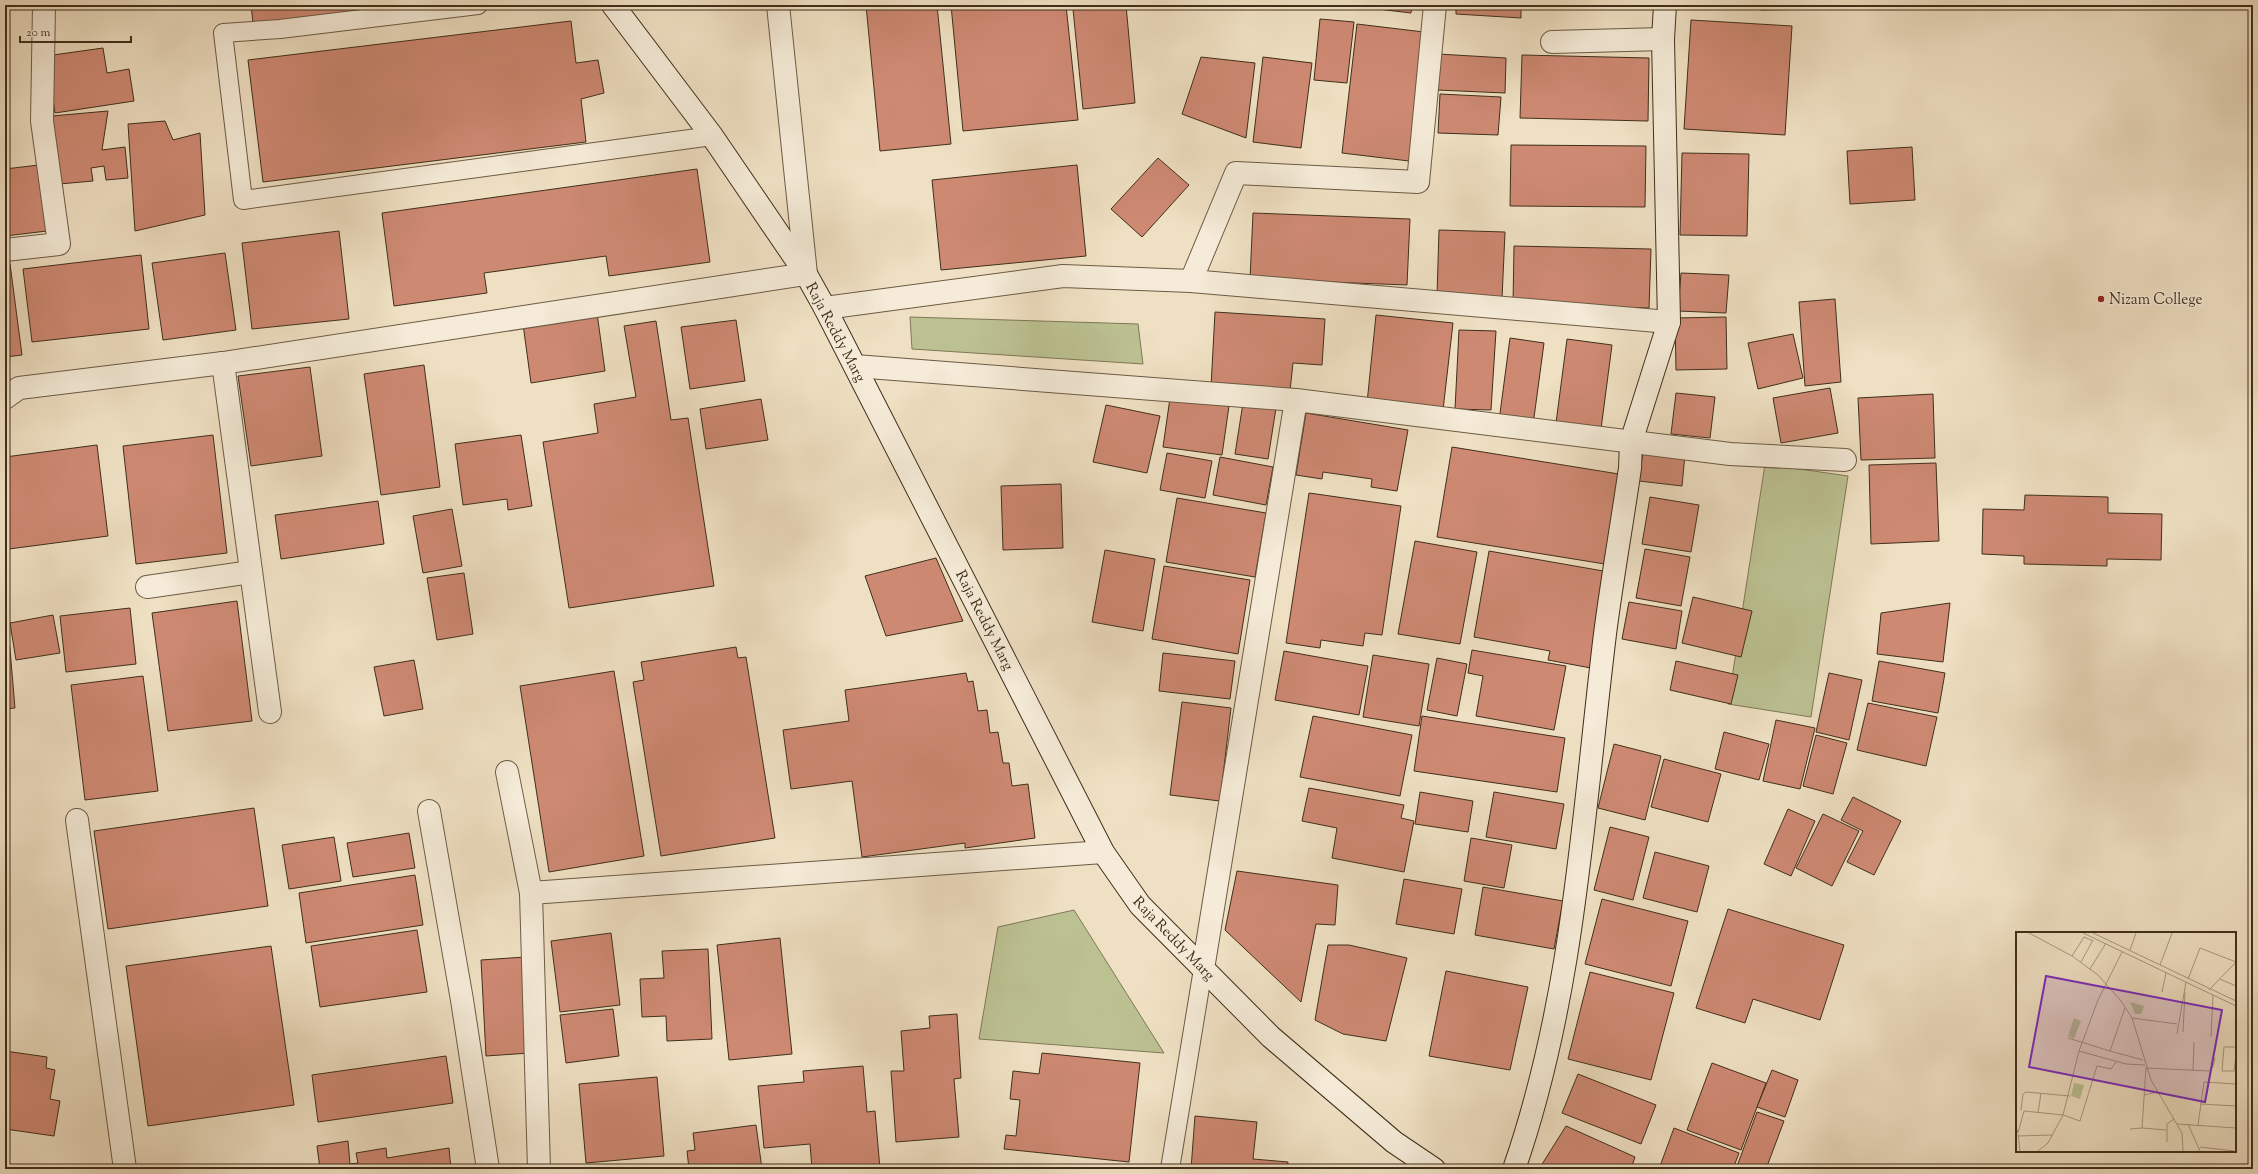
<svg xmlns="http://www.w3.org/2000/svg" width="2258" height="1174" viewBox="0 0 2258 1174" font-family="'Sorts Mill Goudy',serif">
  <rect width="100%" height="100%" fill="#efe0c3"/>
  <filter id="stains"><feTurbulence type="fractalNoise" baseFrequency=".005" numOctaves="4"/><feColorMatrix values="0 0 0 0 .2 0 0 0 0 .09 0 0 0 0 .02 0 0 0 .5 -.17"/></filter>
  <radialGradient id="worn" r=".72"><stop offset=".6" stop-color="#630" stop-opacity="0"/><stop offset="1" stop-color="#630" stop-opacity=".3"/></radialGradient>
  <g fill="#bcc192" stroke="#7e7856">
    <path d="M910,317L1138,324L1143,364L912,349Z"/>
    <path d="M1765,464L1848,476L1811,717L1728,704Z"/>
    <path d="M1074,910L1164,1053L979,1039L998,927Z"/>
  </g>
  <g fill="#ce8973" stroke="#402f1a">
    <path d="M251,5H418L253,23Z"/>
    <path d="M866,5H937L951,144L880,151Z"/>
    <path d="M951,5H1066L1078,120L963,131Z"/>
    <path d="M1106,5H1126L1135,103L1083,109L1073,9Z"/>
    <path d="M1344,5H1412L1411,13Z"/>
    <path d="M1456,5H1521V18L1456,14Z"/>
    <path d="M1761,5H1816L1817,9L1761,10Z"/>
    <path d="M1320,19L1354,22L1347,83L1314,80Z"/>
    <path d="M1691,20L1792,26L1785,135L1684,129Z"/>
    <path d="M571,21L576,63L598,60L604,93L581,99L586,142L263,182L248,60Z"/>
    <path d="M1357,24L1424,32L1409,161L1342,153Z"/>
    <path d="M103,48L107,73L129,69L134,101L55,113L46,56Z"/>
    <path d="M1438,54L1506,58L1505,93L1437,90Z"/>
    <path d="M1522,55L1649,58L1648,121L1520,118Z"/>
    <path d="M1201,57L1255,63L1246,138L1182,114Z"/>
    <path d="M1263,57L1312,63L1301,148L1253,142Z"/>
    <path d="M1440,94L1501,97L1498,135L1438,133Z"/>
    <path d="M108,111L102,150L125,147L128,178L106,180L104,166L91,168L93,181L59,184L52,116Z"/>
    <path d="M165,121L173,140L200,133L205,215L135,231L128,124Z"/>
    <path d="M1511,145L1646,146L1645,207L1510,206Z"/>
    <path d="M1912,147L1915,200L1850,204L1847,151Z"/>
    <path d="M1682,153L1749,154L1747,236L1680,235Z"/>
    <path d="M1158,158L1189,185L1142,237L1111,209Z"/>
    <path d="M39,165L47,231L5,236V169Z"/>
    <path d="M1077,165L1086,256L941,270L932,180Z"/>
    <path d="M697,169L710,262L609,276L606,256L484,273L487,293L394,306L382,213Z"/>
    <path d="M1253,213L1410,219L1407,285L1250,279Z"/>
    <path d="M1439,230L1505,232L1502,299L1437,296Z"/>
    <path d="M339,231L349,319L252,329L242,243Z"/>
    <path d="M1514,246L1651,249L1649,308L1513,304Z"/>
    <path d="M225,253L236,330L163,340L152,263Z"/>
    <path d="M141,255L149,329L32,342L23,269Z"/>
    <path d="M10,264L22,355L5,357V265Z"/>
    <path d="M1681,273L1729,275L1726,313L1678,311Z"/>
    <path d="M1835,299L1841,382L1805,386L1799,302Z"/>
    <path d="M1215,312L1325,319L1322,365L1293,363L1290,391L1211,387Z"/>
    <path d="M597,313L605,371L531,383L523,324Z"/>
    <path d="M1376,315L1453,323L1443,410L1367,403Z"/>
    <path d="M1726,317L1727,369L1676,370L1675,318Z"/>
    <path d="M736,320L745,381L690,389L681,327Z"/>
    <path d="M656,321L671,420L688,418L714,586L569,608L543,442L598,433L594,404L636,397L624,326Z"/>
    <path d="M1459,330L1496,331L1491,410L1455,409Z"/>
    <path d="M1793,334L1803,378L1758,389L1748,343Z"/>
    <path d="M1510,338L1544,343L1533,425L1499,421Z"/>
    <path d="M1567,339L1612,345L1601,429L1556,423Z"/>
    <path d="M424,365L440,487L381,495L364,374Z"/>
    <path d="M310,367L322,456L251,466L238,376Z"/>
    <path d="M1830,388L1838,433L1781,443L1773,398Z"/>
    <path d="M1676,393L1715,397L1710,438L1671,434Z"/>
    <path d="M1933,394L1935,458L1861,460L1858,398Z"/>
    <path d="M1170,398L1229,406L1222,455L1163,447Z"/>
    <path d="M761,399L768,440L706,449L700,409Z"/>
    <path d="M1243,403L1276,408L1268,459L1235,454Z"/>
    <path d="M1106,405L1160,416L1147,473L1093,462Z"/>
    <path d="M1306,413L1408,430L1397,491L1371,487L1372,479L1323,472L1322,479L1296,475Z"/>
    <path d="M213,435L227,553L136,564L123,446Z"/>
    <path d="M521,435L532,506L508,510L507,499L463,505L455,444Z"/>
    <path d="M97,445L108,536L9,549L5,514V457Z"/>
    <path d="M1452,447L1625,475L1611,565L1437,537Z"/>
    <path d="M1643,451L1685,454L1682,486L1639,481Z"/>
    <path d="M1167,453L1212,461L1205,498L1160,490Z"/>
    <path d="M1220,457L1273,467L1266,505L1213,495Z"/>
    <path d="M1936,463L1939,541L1871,544L1869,465Z"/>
    <path d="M1061,484L1063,548L1003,550L1001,486Z"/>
    <path d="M1309,493L1401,506L1382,635L1365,633L1363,646L1321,640L1320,648L1286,643Z"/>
    <path d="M2025,495L2108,497V513L2162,514L2161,560L2107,559V566L2024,564V556L1982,554L1983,509L2024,510Z"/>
    <path d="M1650,497L1699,505L1691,552L1642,544Z"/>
    <path d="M1177,498L1266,513L1255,577L1166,562Z"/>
    <path d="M378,501L384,544L281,559L275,515Z"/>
    <path d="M452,509L462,566L423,573L413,516Z"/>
    <path d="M1415,541L1477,552L1460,644L1398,634Z"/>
    <path d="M1645,549L1690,557L1681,606L1636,598Z"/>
    <path d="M1105,550L1155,559L1143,631L1092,622Z"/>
    <path d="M1489,551L1609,572L1591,668L1548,660L1550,651L1474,637Z"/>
    <path d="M936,558L963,621L886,636L865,576Z"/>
    <path d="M1164,566L1250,580L1238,654L1152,639Z"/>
    <path d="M464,573L473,634L437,640L427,578Z"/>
    <path d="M1693,597L1752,611L1741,657L1682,643Z"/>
    <path d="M237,601L252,721L168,731L152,613Z"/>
    <path d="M1629,602L1682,611L1676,649L1622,639Z"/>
    <path d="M1950,603L1943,662L1877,654L1881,613Z"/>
    <path d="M130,608L136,664L66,672L60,616Z"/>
    <path d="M53,615L60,653L16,660L10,623Z"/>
    <path d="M5,626H8L15,708L5,709Z"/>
    <path d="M736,647L738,658L746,657L775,838L661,856L633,682L644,680L641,662Z"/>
    <path d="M1472,650L1566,666L1554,730L1476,716L1483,676L1468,673Z"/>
    <path d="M1284,651L1368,666L1359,715L1275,700Z"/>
    <path d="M1163,653L1235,661L1230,699L1159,691Z"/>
    <path d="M1373,655L1429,664L1419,726L1363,717Z"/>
    <path d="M1437,658L1467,664L1457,716L1427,710Z"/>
    <path d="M414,660L423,709L384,716L374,667Z"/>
    <path d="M1676,661L1738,675L1731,704L1670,690Z"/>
    <path d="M1879,661L1945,673L1938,713L1872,701Z"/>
    <path d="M614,671L644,856L549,872L520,686Z"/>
    <path d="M966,673L968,682L973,681L978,711L987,710L990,733L998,732L1003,763H1009L1012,786L1028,784L1035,838L965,848V843L862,857L852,781L791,789L783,730L849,721L845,690Z"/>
    <path d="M1829,673L1862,680L1849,740L1816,732Z"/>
    <path d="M143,676L158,791L85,800L71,685Z"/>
    <path d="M1182,702L1231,708L1220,801L1170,795Z"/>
    <path d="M1868,703L1937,717L1926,766L1857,750Z"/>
    <path d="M1313,716L1412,735L1400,796L1300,777Z"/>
    <path d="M1422,716L1565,738L1557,792L1414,771Z"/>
    <path d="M1776,720L1815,728L1800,789L1763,781Z"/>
    <path d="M1724,732L1769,744L1759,780L1715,769Z"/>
    <path d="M1816,735L1847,743L1833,794L1803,786Z"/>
    <path d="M1614,744L1661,756L1645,820L1598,808Z"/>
    <path d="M1664,759L1721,774L1708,822L1651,807Z"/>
    <path d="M1309,788L1404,805L1401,818L1414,821L1404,872L1332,858L1337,828L1302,821Z"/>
    <path d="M1420,792L1473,801L1468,832L1415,824Z"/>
    <path d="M1494,792L1564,804L1556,849L1486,837Z"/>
    <path d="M1853,797L1901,821L1874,875L1847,862L1863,831L1841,820Z"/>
    <path d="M254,808L268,906L108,929L94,831Z"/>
    <path d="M1788,809L1815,821L1791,876L1764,864Z"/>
    <path d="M1823,814L1859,831L1832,886L1796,868Z"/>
    <path d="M1610,827L1649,837L1633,900L1594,890Z"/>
    <path d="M409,833L415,868L353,877L347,843Z"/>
    <path d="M334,837L341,881L289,889L282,845Z"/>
    <path d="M1471,838L1512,845L1504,888L1464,881Z"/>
    <path d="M1655,852L1709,866L1697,912L1643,898Z"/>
    <path d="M1237,871L1338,885L1335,925L1316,924L1301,1002L1225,930Z"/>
    <path d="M415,875L423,925L306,943L299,893Z"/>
    <path d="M1404,879L1462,889L1454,934L1396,924Z"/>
    <path d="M1483,887L1563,901L1554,949L1475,935Z"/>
    <path d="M1602,899L1688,921L1671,986L1585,964Z"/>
    <path d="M1728,909L1844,945L1820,1020L1753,999L1745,1023L1696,1008Z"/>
    <path d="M417,930L427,992L320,1007L311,946Z"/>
    <path d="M611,933L620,1005L560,1012L551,941Z"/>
    <path d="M780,938L792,1054L729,1060L717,945Z"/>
    <path d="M1328,945H1349L1407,958L1386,1041L1343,1034L1315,1020Z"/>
    <path d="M271,946L294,1105L148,1126L126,966Z"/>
    <path d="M708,949L712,1039L667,1041L666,1016L642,1017L640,979L664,978L662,951Z"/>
    <path d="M525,957L530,1053L486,1056L481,960Z"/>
    <path d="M1446,971L1528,987L1510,1070L1429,1056Z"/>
    <path d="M1590,972L1674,993L1651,1080L1568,1059Z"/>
    <path d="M613,1009L619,1056L566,1063L560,1015Z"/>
    <path d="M957,1014L961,1078L954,1079L959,1137L896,1142L891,1071H904L901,1031L930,1028L929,1016Z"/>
    <path d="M5,1051L47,1057L46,1068L55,1070L50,1099L60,1101L54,1136L5,1129Z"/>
    <path d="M1042,1053L1140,1063L1129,1162L1004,1149L1006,1135L1016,1136L1020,1100L1010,1099L1013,1071L1039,1074Z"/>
    <path d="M446,1056L453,1103L318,1122L312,1075Z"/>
    <path d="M1712,1063L1766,1083L1741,1150L1687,1130Z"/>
    <path d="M863,1066L867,1112L875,1111L880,1169H812L810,1144L764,1148L758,1086L804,1082L803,1071Z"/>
    <path d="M1772,1070L1798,1080L1785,1117L1757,1107Z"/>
    <path d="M1578,1074L1656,1105L1641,1144L1562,1113Z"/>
    <path d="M657,1077L664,1156L586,1163L579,1084Z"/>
    <path d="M1757,1112L1784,1121L1766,1169H1736Z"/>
    <path d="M1195,1116L1257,1122L1253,1159L1288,1162L1287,1169H1191Z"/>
    <path d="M756,1125L762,1169H689L687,1151L695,1150L693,1133Z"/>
    <path d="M1566,1126L1635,1157L1631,1169H1539Z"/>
    <path d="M1674,1128L1739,1153L1733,1169H1659Z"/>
    <path d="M348,1141L350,1164L358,1163L356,1153L386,1148L387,1158L449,1148L451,1169H320L317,1146Z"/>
    <path d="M578,1165L596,1169H577Z"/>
  </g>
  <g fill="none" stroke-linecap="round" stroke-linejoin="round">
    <defs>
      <g id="lane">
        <path d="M478,5L280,29L223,33L243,200L712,136"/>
        <path d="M1170,1169L1203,969"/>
      </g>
      <g id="street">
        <path d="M1552,42L1663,39"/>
        <path d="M5,250L59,244L42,121L44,5"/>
        <path d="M1191,281L1236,173L1418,182L1435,5"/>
        <path d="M825,308L1063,276L1191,281L1669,322"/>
        <path d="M223,363L270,712"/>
        <path d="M855,366L1296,400"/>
        <path d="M5,398L19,388L223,363L806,274L778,5"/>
        <path d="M147,587L251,572"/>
        <path d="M507,772L531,893L539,1169"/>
        <path d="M429,811L462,1000L488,1169"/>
        <path d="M77,820L125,1169"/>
        <path d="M531,893L1103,852"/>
        <path d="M1203,969L1296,400L1730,454L1845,460"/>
      </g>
      <g id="secondary">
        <path d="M613,5L712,136L806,274L825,308L1103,852L1140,905L1271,1037L1394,1142L1434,1169"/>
        <path d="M1514,1169C1574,997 1583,814 1605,634C1612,579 1622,524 1630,468L1631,442L1669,322L1663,39L1665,5"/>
      </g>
    </defs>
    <use href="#lane" stroke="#6c5b44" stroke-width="20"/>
    <use href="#street" stroke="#6c5b44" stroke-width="24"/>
    <use href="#secondary" stroke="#402f1a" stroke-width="24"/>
    <use href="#lane" stroke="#f5ebd8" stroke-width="18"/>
    <use href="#street" stroke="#f5ebd8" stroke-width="22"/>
    <use href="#secondary" stroke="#f5ebd8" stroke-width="22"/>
  </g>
  <circle fill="#8f2418" stroke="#f5ebd8" stroke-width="1.5" cx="2101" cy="299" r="4"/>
  <g text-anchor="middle" stroke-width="3" stroke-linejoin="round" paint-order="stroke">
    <g font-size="15" fill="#402f1a" stroke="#f5ebd8" text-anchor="start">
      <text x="2109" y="304">Nizam College</text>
    </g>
    <g font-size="15" fill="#402f1a" stroke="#f5ebd8">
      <text transform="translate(836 332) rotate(62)" y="5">Raja Reddy Marg</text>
      <text transform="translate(985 620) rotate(63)" y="5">Raja Reddy Marg</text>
      <text transform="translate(1174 938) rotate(46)" y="5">Raja Reddy Marg</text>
    </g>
  </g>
  <g transform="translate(2016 932)">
    <rect width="220" height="220" fill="#efe0c3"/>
    <path d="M114,70L128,74L125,82H119ZM58,86L65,89L58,107L52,104ZM58,151L68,153L64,167L55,164Z" fill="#bcc192"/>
    <path fill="none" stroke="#a9997f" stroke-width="1" d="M13,1L56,24L82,43L105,69L116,86L135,148L166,201L167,219M67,1L220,74M77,1L220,69M114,18L120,1M56,24L68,5L77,9M65,30L77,8M144,33L156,1M74,37L90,11M172,47L184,16L220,30M204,47L220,54M193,58L220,30M146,60L150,41M116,86L161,92M167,100L169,60M161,102L170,50M195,105L197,63M52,106L94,119L109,76M220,115H208L206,139H218L220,123M63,119L110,132L129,133M94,119L127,128M177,138L178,110M128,163L141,160M185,172L220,174M5,178L7,162L10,160L54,164M22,181L25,161M161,192L220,196M172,192L184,219M182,193L188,150L220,152M0,195L2,201L8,179L47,183L64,189L81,134L95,137L100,130M114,197L126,196M150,198L126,196L130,136L193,139L197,135L199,126M2,202L4,219M2,204L36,203M151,210V192L158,187M184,215L218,219M22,219L32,211L47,183L63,119L82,68L106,20"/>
    <path fill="#7b2cbf" fill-opacity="0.15" stroke="#7b2cbf" stroke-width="2" d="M30,44L206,78L189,170L13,135Z"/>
    <rect width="220" height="220" fill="none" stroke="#402f1a" stroke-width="2"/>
  </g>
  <rect width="2258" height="1174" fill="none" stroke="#efe0c3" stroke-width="20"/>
  <rect x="6" y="6" width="2246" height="1162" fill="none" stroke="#402f1a" stroke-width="2"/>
  <rect x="10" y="10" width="2238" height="1154" fill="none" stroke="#402f1a"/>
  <path d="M20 36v6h111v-6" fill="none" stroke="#402f1a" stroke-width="2"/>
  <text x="26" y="36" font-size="12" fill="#402f1a" stroke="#f5ebd8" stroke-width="3" paint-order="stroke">20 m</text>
  <rect width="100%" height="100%" filter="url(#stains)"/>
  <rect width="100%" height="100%" fill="url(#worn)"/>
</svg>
